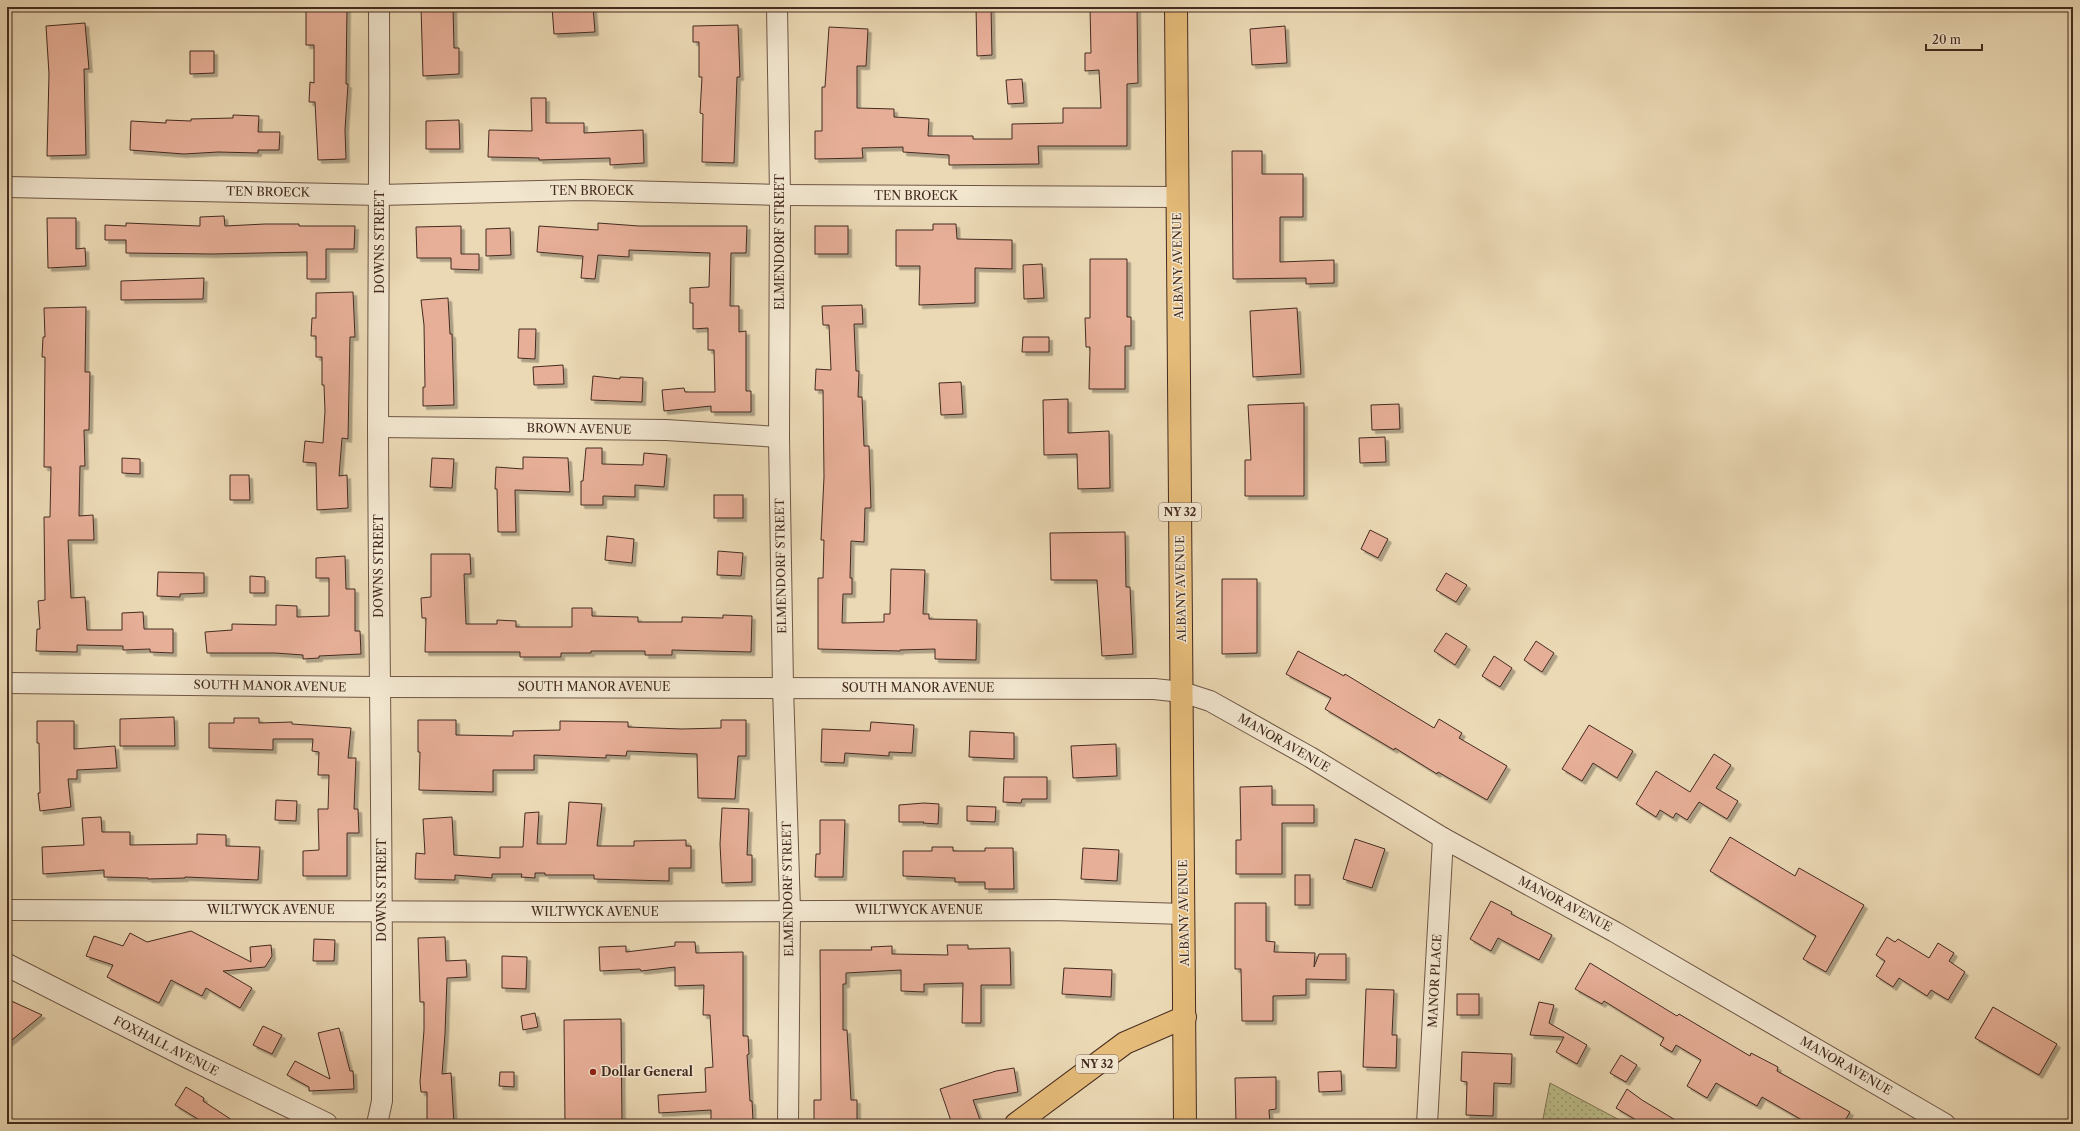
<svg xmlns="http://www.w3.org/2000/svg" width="2080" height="1131" viewBox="0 0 2080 1131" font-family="'Libre Caslon Text',serif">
  <defs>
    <pattern id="grass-dots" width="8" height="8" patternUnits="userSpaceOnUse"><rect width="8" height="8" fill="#bcbe8a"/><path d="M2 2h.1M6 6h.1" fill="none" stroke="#9a9b70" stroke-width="1.8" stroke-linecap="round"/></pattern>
    <filter id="shadow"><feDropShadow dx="3.5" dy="3.5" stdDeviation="0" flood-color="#0004"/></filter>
  </defs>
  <rect width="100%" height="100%" fill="#ebd9b5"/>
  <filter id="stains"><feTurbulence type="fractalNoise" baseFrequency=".005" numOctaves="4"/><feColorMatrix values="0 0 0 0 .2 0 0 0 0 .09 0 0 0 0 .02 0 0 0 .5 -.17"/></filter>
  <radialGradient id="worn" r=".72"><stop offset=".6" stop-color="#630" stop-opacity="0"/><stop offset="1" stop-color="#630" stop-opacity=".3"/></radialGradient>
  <path fill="url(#grass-dots)" stroke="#807455" d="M1550,1083L1627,1124H1542Z"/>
  <g fill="#e7af98" stroke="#442b20" filter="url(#shadow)">
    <path d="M306,7H347L346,84H348L345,130L346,159L318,160L315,102H309L310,82L314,83V45H306Z"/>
    <path d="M421,7H453L454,48H459V74L423,76Z"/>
    <path d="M552,7H593L595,32L554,34Z"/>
    <path d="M976,7H991L992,55L977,56Z"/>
    <path d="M1090,7H1137L1138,83L1127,84V146H1038L1039,164L949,165V155L903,152V147L862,148L863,158L815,159V131H822V87H825L829,27L868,29L866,66H857V108L894,109V117L929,119L928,136H973V139H1012V124L1063,123V108H1101L1099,70L1085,71V53H1091Z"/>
    <path d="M85,23L89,69H84L86,155L47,156L49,74L46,26Z"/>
    <path d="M738,25L740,77H737L734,163L702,162L703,114L700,113L702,77H699V42H693V26Z"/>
    <path d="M1285,26L1287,63L1252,65L1250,29Z"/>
    <path d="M190,51H214V73L190,74Z"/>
    <path d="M1022,79L1024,103L1008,104L1006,80Z"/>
    <path d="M531,98H546V123H584V133L643,130L644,163L610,165V158L539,160V158L488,157L489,130L532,131Z"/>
    <path d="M233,115L259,116L258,132H280L279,150H258V153L218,152L184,154L130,150L131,121L166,123V120L191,121V119L233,118Z"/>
    <path d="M459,120L460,149H426V121Z"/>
    <path d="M1232,151H1262V174H1303V217H1280V262L1334,260V283L1306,284V278L1233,279Z"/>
    <path d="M224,216L225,226L265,224H299V226H355L354,249H326V279H307V252L213,254L126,253V240H105V225L126,226V223L200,226V217Z"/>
    <path d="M47,218H76V249L85,248L86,266L48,268Z"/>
    <path d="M598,223L639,226H747L746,253H731L730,306H739V332L746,331V391H751V412H711V406L664,411L662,390L684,388L685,392H715L714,350H708V328L693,329V303H690V288L709,287L710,253L629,250V257L598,255L595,279L581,278L583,256L537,252L539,226L598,230Z"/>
    <path d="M933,224H956L957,239L1012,240V269L975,268V303L919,305L920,266H896V230H933Z"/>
    <path d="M461,226V254H479V270L451,269V258H417L416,227Z"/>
    <rect x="815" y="226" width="33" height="28"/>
    <path d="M510,228L511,255L486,256V229Z"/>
    <path d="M1090,259H1127V317H1131V346H1125V389H1089L1090,347H1086L1085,318H1090Z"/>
    <path d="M1042,264L1044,298L1024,299L1023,265Z"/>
    <path d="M204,278L203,299L121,300V281Z"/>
    <path d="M353,292L355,337H350L348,439L342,438L339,476L347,475L348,508L317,510L316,463L303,462L305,441L323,443L325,411L324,385H322V357H316V336H311L312,318H316V293Z"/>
    <path d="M448,298L450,334H452L454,405L423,406V387H425L424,325L421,300Z"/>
    <path d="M862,305L863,324H854L856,371H859L858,397H862L864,446H869L871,508H865L864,542L851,541L850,578H852V594H843L842,623L884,622V614H890L891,569L925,570L923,614H929V619L977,620L976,660L935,659V649L900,650V651L818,649V578H823L824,540H821L824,477L823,390H815L816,369L831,370L829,325H823L822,306Z"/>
    <path d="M86,307L85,372H90L89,430H84L85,466H80L79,516L93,515L94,540H68L71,598L85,597L87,630H122V613L143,612L144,629H173V653L150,652V649L123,650V646L77,645V652L36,651L37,629H40L38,601L45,600L44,517H50L51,467H44L45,357H42L43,337H45L44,308Z"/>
    <path d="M1297,308L1301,374L1253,377L1250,311Z"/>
    <path d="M519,329H536L535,359L518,358Z"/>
    <path d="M1023,337H1049V352H1022Z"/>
    <path d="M563,365L564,384L534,385L533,367Z"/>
    <path d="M593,376L620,379V377L643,378L642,402L591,400Z"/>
    <path d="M961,382L963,414L941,415L939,383Z"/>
    <path d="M1068,399V433L1109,431L1110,488L1078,489L1077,454L1044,455L1043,400Z"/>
    <path d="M1304,403V496H1245V460H1251L1248,405Z"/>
    <path d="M1399,404L1400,429L1372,430L1371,405Z"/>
    <path d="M1385,437L1386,462L1360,463L1359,438Z"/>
    <path d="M586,448H602V464L643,465L644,453L667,455L664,487L635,485V497L603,496V505H581V481H583Z"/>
    <path d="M523,457L568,458L570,492L515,490L516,532H498L497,489H495L496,467L523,469Z"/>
    <path d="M122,458L140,459V474L122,473Z"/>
    <path d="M432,458L454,459L452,488L430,487Z"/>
    <path d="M230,475H249L250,500H230Z"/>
    <rect x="714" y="495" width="29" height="23"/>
    <path d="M1370,530L1388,539L1378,558L1361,549Z"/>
    <path d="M1125,532L1126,587H1130L1133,654L1102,656L1097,580H1051L1050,533Z"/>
    <path d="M607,536L634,539L632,563L605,560Z"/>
    <path d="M718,551L743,553L741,576L717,575Z"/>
    <path d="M431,554H470L471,574H464L466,624H497V620L516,621V627H572V608H592V616L638,617V622H682V617L723,618V615L752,616L751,652L672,650V655H645V651H591V653H561V657H520V652H425L426,618H422L421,598L431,597Z"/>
    <path d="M345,556L346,589H355V631H360L361,654L319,656V658L303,659V655L275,653H207L205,632L232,630V624L276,625V605L297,606V617L329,616V578H316V558Z"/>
    <path d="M158,572L204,573V593L180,594V597L157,596Z"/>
    <path d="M1446,573L1467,585L1456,602L1436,590Z"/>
    <path d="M250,576L265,577V593H250Z"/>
    <path d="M1222,579H1257V653L1222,654Z"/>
    <path d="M1446,633L1467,646L1455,665L1434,651Z"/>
    <path d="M1536,641L1554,653L1542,672L1524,660Z"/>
    <path d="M1298,651L1344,676L1345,674L1434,728L1439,719L1462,733L1459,738L1507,766L1487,800L1438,772L1437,774L1395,748L1394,750L1325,709L1331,698L1286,674Z"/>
    <path d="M1494,656L1512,668L1500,687L1482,676Z"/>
    <path d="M174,717L175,746H120V719Z"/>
    <path d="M234,718H259V723L292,722V724L351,728L348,758H356L354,809H358L359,833H347V876H303V851L319,850L318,809H328L329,775H318L319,752L312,751L313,739H273V750L209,748V723H234Z"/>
    <path d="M418,720H456V735L513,736V731L560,730V721L628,722V727L682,729L721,728V720H746V756H738L735,799L698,798L697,754L627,751L626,756L606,755V758L534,755V770H493V792L419,790L420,752H418Z"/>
    <path d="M37,721H74V749L115,746L117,768L77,770V779H68L71,807L40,811L38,793H40L39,743H37Z"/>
    <path d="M871,722L914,725L912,753L889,752V756L845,753L844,763L821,762L822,729L870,731Z"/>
    <path d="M1589,725L1633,751L1617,778L1593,763L1582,781L1562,769Z"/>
    <path d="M970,731L1014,733V759L969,757Z"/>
    <path d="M1116,744L1117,776L1073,778L1071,746Z"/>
    <path d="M1714,754L1731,765L1716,788L1738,801L1727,819L1699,802L1687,820L1676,813L1673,818L1660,810L1656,817L1636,804L1656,771L1690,792Z"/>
    <path d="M1004,777H1047V799H1022L1021,803L1003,802Z"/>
    <path d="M1272,786V805H1314V823H1282V874H1236V840H1241L1240,787Z"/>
    <path d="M276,800L297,801L296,821L275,820Z"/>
    <path d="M569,802L602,804L597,846H634V841L686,840V846H691V868H669V881L594,879V875H545V873H535V878L521,877L522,874H492V878L455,875V880L415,879L416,853L425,854L423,819L452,817L454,855L500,858V847H523L525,813L539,812L537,844H566Z"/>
    <path d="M924,803L939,804L938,824L923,823L924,822H899V805Z"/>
    <path d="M967,806L996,807L995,822L967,821Z"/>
    <path d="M722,808L749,809L747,855H752V882L722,883L720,844Z"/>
    <path d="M101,817L102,832H130V845L197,844V834L226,835V846L260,847L258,880L185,877V878L148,879V878L104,877V870L43,874L42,847L84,845L82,818Z"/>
    <path d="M820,820H845L843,877H815L816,854H820Z"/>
    <path d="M1730,837L1795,876L1799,868L1864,905L1826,972L1803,959L1816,936L1710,871Z"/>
    <path d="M1355,839L1385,849L1372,888L1343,879Z"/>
    <path d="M932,847H953V851H985V848H1013L1014,889H985V882H955V878L903,876V851H932Z"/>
    <path d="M1083,848L1119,850L1117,881L1081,879Z"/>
    <rect x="1295" y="875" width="15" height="30"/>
    <path d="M1491,901L1512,912L1511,914L1552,935L1539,960L1498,938L1491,951L1470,939Z"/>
    <path d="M1235,903H1266V941L1275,942L1274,952L1315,953L1314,967L1319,954H1346V980L1306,979V995L1273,996V1021H1242L1241,969H1235Z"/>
    <path d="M191,931L251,962L250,947L271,945L272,956L265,967L223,971L252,988L240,1008L206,988L202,996L171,980L159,1003L107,977L113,965L86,956L94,936L123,946L130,933L147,942Z"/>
    <path d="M445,937L446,961L466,960L467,977L447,978L445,1034L442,1074L451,1073L454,1124H427V1092H421L420,1082L424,1030V1002H420L418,938Z"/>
    <path d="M1887,937L1895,942L1898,939L1929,958L1938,943L1954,953L1949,961L1965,972L1948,1000L1931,990L1927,996L1899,978L1893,987L1876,976L1885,961L1876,955Z"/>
    <path d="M314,939L335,940L334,961H313Z"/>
    <path d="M675,942H695L696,953L743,952V1036H748L749,1054L747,1055L750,1101H752L753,1121L711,1123V1110L659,1113L658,1095L706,1092L705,1068L713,1067L710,1015H703L704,985L675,986V967L641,971L640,969L600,971L599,947L626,946V952L675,946Z"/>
    <path d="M947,945H968V949L1010,948L1011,985H981V1023H962L963,983L924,984V992L901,991V970L846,973V984H843V1030H847L851,1100H857V1124H814V1100H821L820,950H872L871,947L892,946V954L948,955Z"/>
    <path d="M502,956L527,957L526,989L502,988Z"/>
    <path d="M1590,963L1677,1016L1679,1014L1750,1056L1751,1053L1778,1067L1777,1071L1850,1112L1843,1124H1809L1762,1097L1757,1106L1716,1083L1707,1098L1687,1086L1701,1060L1676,1045L1672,1052L1660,1045L1664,1038L1604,1001L1602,1004L1575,989Z"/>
    <path d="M1064,968L1112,970L1111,997L1062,994Z"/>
    <path d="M1366,989L1394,990L1392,1035H1397L1396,1068L1363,1067Z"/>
    <rect x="1457" y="994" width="22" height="21"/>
    <path d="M7,999L42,1015L7,1044Z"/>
    <path d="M1539,1002L1554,1005L1549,1023L1587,1045L1577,1064L1556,1052L1564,1037L1530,1035Z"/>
    <path d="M1993,1007L2057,1044L2039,1075L1975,1038Z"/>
    <path d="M535,1013L538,1027L523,1030L521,1016Z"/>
    <path d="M621,1019L622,1124H565L564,1020Z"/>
    <path d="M263,1026L282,1035L272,1054L253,1045Z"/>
    <path d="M339,1028L350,1071H353L354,1089L309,1091V1087L287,1075L295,1061L330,1079L318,1033Z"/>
    <path d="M1462,1052L1512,1054L1511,1084L1494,1083L1493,1116L1466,1115L1467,1082L1461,1081Z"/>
    <path d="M1621,1055L1637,1065L1626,1082L1610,1073Z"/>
    <path d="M1014,1068L1018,1092L973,1100L980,1120L966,1124H952L940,1089L996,1071Z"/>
    <path d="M1341,1071L1342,1091L1319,1092L1318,1072Z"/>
    <path d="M500,1072H514V1087L499,1086Z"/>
    <path d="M1276,1077V1109L1269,1110L1270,1124H1236L1235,1078Z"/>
    <path d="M186,1087L204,1098L203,1101L238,1124H206L175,1105Z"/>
    <path d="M1627,1089L1642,1100L1682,1124H1643L1616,1108Z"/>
  </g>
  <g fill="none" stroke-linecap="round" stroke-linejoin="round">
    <defs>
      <g id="minor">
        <path d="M777,7L780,195L779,437L783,687L790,910L788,1124"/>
        <path d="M7,187L380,195L582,190L780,195L1177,197"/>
        <path d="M378,427L666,430L779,437"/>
        <path d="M7,683L380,687L1154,689L1182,692L1210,701L1310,757L1443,838L1615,932L1945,1124"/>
        <path d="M7,910L561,912L1053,910L1184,914"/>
        <path d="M377,1124L382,1101C383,877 379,654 378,430C378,289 380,148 379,7"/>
        <path d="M1427,1124L1443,838"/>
      </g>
      <path id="tertiary" d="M7,965L188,1057L326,1124"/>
      <g id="primary">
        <path d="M1176,7L1185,1124"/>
        <path d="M1016,1124L1125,1043L1185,1017"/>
      </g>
    </defs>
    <use href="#minor" stroke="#6e5645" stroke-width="22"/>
    <use href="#tertiary" stroke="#6e5645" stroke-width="24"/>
    <use href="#primary" stroke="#442b20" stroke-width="24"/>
    <use href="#minor" stroke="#f2e6cf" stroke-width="20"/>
    <use href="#tertiary" stroke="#f2e6cf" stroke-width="22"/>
    <use href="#primary" stroke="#e6bc7a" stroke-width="22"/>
  </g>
  <circle fill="#8f2418" stroke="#f2e6cf" stroke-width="1.5" cx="593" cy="1072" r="4"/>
  <g text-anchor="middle" stroke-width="3" stroke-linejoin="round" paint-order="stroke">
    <g fill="#f2e6cf" stroke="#786354" stroke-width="1">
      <rect x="1159" y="503" width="42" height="18" rx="3"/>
      <rect x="1076" y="1055" width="42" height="18" rx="3"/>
    </g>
    <g font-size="11" font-weight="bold" fill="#442b20">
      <text x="1180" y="516">NY 32</text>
      <text x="1097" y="1068">NY 32</text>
    </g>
    <g font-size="12" fill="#442b20" stroke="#f2e6cf">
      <text x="592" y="195">TEN BROECK</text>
      <text transform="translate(268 192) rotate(1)" y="4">TEN BROECK</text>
      <text x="916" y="200">TEN BROECK</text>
      <text transform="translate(380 242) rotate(-90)" y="4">DOWNS STREET</text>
      <text transform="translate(780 242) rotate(-90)" y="4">ELMENDORF STREET</text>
      <text transform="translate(1178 266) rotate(-91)" y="4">ALBANY AVENUE</text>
      <text transform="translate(579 429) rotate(1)" y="4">BROWN AVENUE</text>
      <text transform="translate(379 566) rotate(-90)" y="4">DOWNS STREET</text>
      <text transform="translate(781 566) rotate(-91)" y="4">ELMENDORF STREET</text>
      <text transform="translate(1181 589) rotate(-91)" y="4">ALBANY AVENUE</text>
      <text transform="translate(270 686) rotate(1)" y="4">SOUTH MANOR AVENUE</text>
      <text x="594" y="691">SOUTH MANOR AVENUE</text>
      <text x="918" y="692">SOUTH MANOR AVENUE</text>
      <text transform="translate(1284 743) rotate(30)" y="4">MANOR AVENUE</text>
      <text transform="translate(788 889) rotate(-91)" y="4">ELMENDORF STREET</text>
      <text transform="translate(382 890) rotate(-90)" y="4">DOWNS STREET</text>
      <text transform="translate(1565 904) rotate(28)" y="4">MANOR AVENUE</text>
      <text x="271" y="914">WILTWYCK AVENUE</text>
      <text x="919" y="914">WILTWYCK AVENUE</text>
      <text x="595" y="916">WILTWYCK AVENUE</text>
      <text transform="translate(1184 913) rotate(-91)" y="4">ALBANY AVENUE</text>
      <text transform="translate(1435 981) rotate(-87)" y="4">MANOR PLACE</text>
      <text transform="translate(166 1046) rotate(27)" y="4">FOXHALL AVENUE</text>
      <text transform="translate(1846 1066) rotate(30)" y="4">MANOR AVENUE</text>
    </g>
    <g font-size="12" font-weight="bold" fill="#442b20" stroke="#f2e6cf" text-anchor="start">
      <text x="601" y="1076">Dollar General</text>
    </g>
  </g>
  <rect width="2080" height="1131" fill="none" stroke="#ebd9b5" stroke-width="24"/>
  <rect x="8" y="8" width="2064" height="1115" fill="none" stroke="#442b20" stroke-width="2"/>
  <rect x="12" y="12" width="2056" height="1107" fill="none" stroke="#442b20"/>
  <path d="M1926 44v6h56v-6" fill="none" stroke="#442b20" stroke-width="2"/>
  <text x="1932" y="44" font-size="12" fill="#442b20" stroke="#f2e6cf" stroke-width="3" paint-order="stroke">20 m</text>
  <rect width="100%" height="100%" filter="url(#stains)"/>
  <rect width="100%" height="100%" fill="url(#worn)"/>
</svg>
